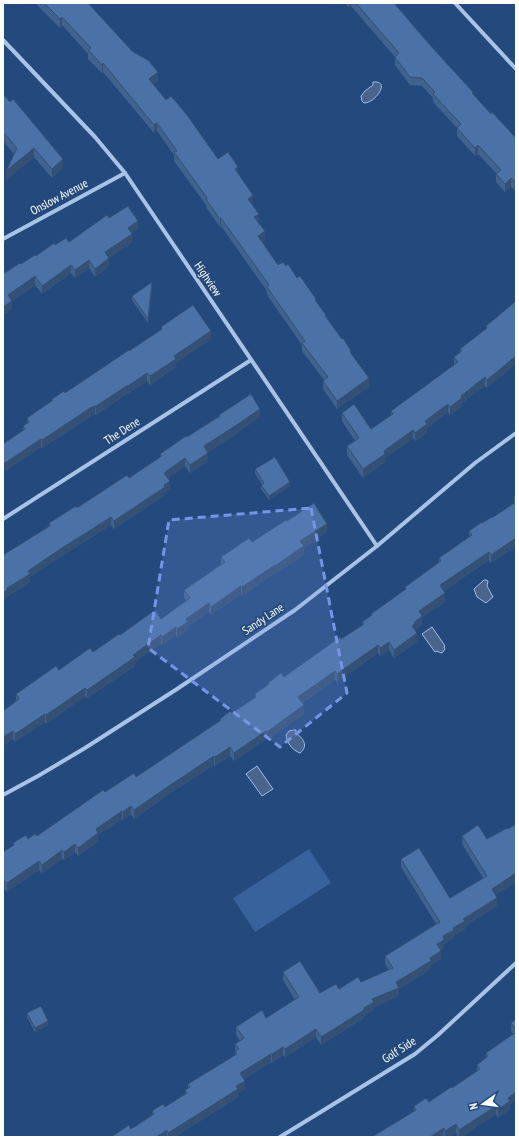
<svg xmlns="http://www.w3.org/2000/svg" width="519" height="1140" viewBox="0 0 519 1140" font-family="'PT Sans Narrow',sans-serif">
  <rect width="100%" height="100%" fill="#23497d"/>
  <path fill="#37629b" d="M309,849L331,883L255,932L233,898Z"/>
  <g fill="#4a658c" stroke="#9cbde7">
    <path d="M373,82C391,80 376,103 364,103L362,101L361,96L365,91L373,85Z"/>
    <path d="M484,580H486L488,581L487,586L493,597L486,603L477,597L474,589Z"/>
    <path d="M432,627L445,646L444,647L445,649L443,652L441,653L437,651L435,652L422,634Z"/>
    <path d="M294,730H296V733C303,738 309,746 300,753C292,750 287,743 286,735L289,731Z"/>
    <path d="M257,766L273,789L262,796L246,774Z"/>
  </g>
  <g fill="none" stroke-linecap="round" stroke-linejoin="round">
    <g stroke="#a8c3e6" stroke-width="4">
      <path d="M455,3L516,69"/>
      <path d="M3,40L95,137L125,173L377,546"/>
      <path d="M3,239L125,173"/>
      <path d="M3,519L251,360"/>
      <path d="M3,795L38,776L85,748L177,689L295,610L377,546L475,463L516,433"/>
      <path d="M280,1137L415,1054L438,1035L516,963"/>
    </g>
  </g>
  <g fill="#40628f">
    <path d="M35,3H88L158,80L153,84L166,100L218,159L238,173L253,203L252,205L265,240L261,242L278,265L286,266L297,278L316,301L351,353L369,387L337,409L323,389V381L324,380L302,351V345L267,295V291L221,226L220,227L206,207V205L174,161V155L157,131L154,133L103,72L102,73L88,59V54L62,25L60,28Z"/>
    <path d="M345,3H394L473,94L491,114L516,138V192L511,187L505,192L496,182V173L478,154L475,156L457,136V128L433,102V98L422,86L410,85L395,65V57L351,6L349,8Z"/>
    <path d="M3,94L63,168L52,178L34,157L6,180L14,154L3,141Z"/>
    <path d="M109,218L138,229L132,233V242L109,258V266L95,277L89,268L75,278L71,273L42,294L35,285L12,301V309L5,314V319L3,274L55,245L69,242Z"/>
    <path d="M152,287L148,323L132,300V296Z"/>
    <path d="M516,301L487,388L485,386L462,403V406L450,415L448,412L427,428V433L415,441L413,438L385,458V462L363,478L347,455V446L355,441L342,421V413L371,429L391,416V411L454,365V357L460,352V349L486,329V326Z"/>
    <path d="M161,327L211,339L176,363V367L150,385L147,381L128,394V393L96,415L95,414L90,417L42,448L41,447L5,471V470L3,471V444L23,431V426L27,424V418L52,401V399L65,393L161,330Z"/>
    <path d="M219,415L260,417L238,432V433L208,452V461L190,473L185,466L168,478L170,490L165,492V495L114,529L111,525L62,556L30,577V582L8,596V597L3,601V555L49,526V523L129,478L160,457V454L219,416Z"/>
    <path d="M255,469L290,486L269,500L261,489V485L262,484L255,474Z"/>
    <path d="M516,494V546L491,563L489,560L444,591L445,602L422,617V625L415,630L417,642L394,658L389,650L380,656L378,653L337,682L335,680L302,703L304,714L267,740L266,739L234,761L230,756L215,766L214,765L166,796L134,819L131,814L123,820L122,819L98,835V842L78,856L75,852L64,860L62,859L42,873L39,870L7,892L5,889L3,891L13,843L37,836L105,792L136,777L220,721V719L232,713L255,698V694L268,684V683L284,677L362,625V622L371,616V614L405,590V587L439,563V558L469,537V531L493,517L514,503V496Z"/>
    <path d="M287,521L327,532L304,548V555L275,574V573L242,596L241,594L211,615L209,612L188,626V630L177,638L176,635L162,645L161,644L137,660V661L135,663V666L87,698L85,696L46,724L45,722L15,742L13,739L3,746L16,702V694L93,652L120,635L161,619L186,601L184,598V590L221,564V557L252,542Z"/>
    <path d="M516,824V882L495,895L497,906L465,926V929L454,936V938L444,944V948L441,950V959L431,965V969L399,989V996L374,1007V1010L364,1016V1018L321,1045L316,1037L285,1057L283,1055L272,1063L271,1062L244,1079L245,1089L238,1093V1097L175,1137H111L131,1129L152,1115V1111L165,1107L185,1095V1090L188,1088V1084L235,1055V1044L240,1041L236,1035V1027L266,1018L295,1000L283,980V972L320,993L339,989L361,982L389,970L385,964V956L436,924L401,867V859L450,898L483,878L462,844V836L487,839L508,829Z"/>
    <path d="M27,1013L48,1025L35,1032L27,1017Z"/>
    <path d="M516,1019V1100L510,1105V1109L498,1118L496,1114L461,1137H458L456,1133L449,1137H372L414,1111V1106L429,1102L452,1088L477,1071V1065L486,1058V1053L513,1034L511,1031V1023Z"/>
  </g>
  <g fill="#345074">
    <path d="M349,3H351V6L349,8Z"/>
    <path d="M62,17V25L60,28V19Z"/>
    <path d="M103,63V72L102,73V65Z"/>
    <path d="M158,72V80L149,87V79Z"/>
    <path d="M157,123V131L154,133V125Z"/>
    <path d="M478,145V154L475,156V148Z"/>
    <path d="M34,148V157L6,180V171Z"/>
    <path d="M63,159V168L52,178V169Z"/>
    <path d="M238,167V176L235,169Z"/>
    <path d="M511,178V187L505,192V184Z"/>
    <path d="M253,195V203L248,208V199Z"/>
    <path d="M259,214V222L254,217Z"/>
    <path d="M221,218V226L220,227V219Z"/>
    <path d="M138,221V229L128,236V228Z"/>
    <path d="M265,231V240L258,245V236Z"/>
    <path d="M132,234V242L105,261V252Z"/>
    <path d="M109,258V266L95,277V269Z"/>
    <path d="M89,260V268L75,278V270Z"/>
    <path d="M71,265V273L42,294V286Z"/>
    <path d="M35,276V285L12,301V309L5,314V319L3,320V307L8,295Z"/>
    <path d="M152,282V287L148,323V319Z"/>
    <path d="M211,331V339L176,363V367L150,385V376L174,356Z"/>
    <path d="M516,356V364L487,388V380Z"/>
    <path d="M147,373V381L128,394V386Z"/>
    <path d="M485,377V386L462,403V406L450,415V407L461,396Z"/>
    <path d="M369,378V387L337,409V401Z"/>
    <path d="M128,385V393L96,415V406Z"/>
    <path d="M448,404V412L427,428V433L415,441V433L425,421Z"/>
    <path d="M95,406V414L90,417L42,448V440L90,408Z"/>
    <path d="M260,409V417L238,432V433L204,455V446Z"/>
    <path d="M413,430V438L385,458V462L363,478V469L384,451Z"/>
    <path d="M41,439V447L5,471V463Z"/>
    <path d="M208,453V461L190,473V465Z"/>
    <path d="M185,458V466L164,481V473Z"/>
    <path d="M5,462V470L3,471V463Z"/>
    <path d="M170,481V490L165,492V495L114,529V521Z"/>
    <path d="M290,482V486L269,500V496Z"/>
    <path d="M111,517V525L62,556L30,577V582L8,596V597L3,601V593L28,571L62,548Z"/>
    <path d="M327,524V532L304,548V555L275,574V566L300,541Z"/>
    <path d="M516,538V546L491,563V555Z"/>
    <path d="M489,552V560L440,594V585Z"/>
    <path d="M275,565V573L242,596V587Z"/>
    <path d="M241,586V594L211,615V607Z"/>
    <path d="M445,593V602L422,617V625L415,630L412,626L419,611Z"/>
    <path d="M209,603V612L188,626V630L177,638V629L186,619Z"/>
    <path d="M176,627V635L162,645V637Z"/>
    <path d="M417,633V642L394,658V650Z"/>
    <path d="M161,635V644L137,660V661L135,663V666L87,698V690L133,655L137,652Z"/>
    <path d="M389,642V650L380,656V648Z"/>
    <path d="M378,645V653L337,682V674Z"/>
    <path d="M335,671V680L298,705V697Z"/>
    <path d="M85,688V696L46,724V715Z"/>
    <path d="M304,705V714L267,740V732Z"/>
    <path d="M45,714V722L15,742V734Z"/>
    <path d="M13,731V739L3,746V737Z"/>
    <path d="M266,731V739L234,761V753Z"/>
    <path d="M230,747V756L215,766V757Z"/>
    <path d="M214,756V765L166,796L134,819V810L166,788Z"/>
    <path d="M131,806V814L123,820V812Z"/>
    <path d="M122,811V819L98,835V842L78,856V848L96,829Z"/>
    <path d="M75,844V852L64,860V852Z"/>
    <path d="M62,850V859L42,873V865Z"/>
    <path d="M39,861V870L7,892V883Z"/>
    <path d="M516,873V882L492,898V889Z"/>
    <path d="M5,881V889L3,891V882Z"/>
    <path d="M497,898V906L465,926V929L454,936V938L444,944V948L437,953V944L443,936L463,919Z"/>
    <path d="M441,951V959L431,965V969L399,989V996L374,1007V1010L364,1016V1018L321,1045V1037L364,1008L372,999L430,958Z"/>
    <path d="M48,1021V1025L35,1032V1028Z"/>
    <path d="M316,1029V1037L285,1057V1049Z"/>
    <path d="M283,1047V1055L272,1063V1054Z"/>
    <path d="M271,1054V1062L240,1082V1073Z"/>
    <path d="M245,1081V1089L238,1093V1097L175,1137H168V1133Z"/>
    <path d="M516,1092V1100L510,1105V1109L498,1118V1110L508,1098Z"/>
    <path d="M496,1106V1114L461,1137H459V1130Z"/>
    <path d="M456,1124V1133L449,1137H445V1131Z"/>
    <path d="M444,1128L443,1137H430Z"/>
    <path d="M167,1130V1137H156Z"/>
  </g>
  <g fill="#4b72a6" stroke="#345074">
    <path d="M44,3H88L132,51L149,61L158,72L149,79L166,100L171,96L187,115L218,159L228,152L238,167L235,169L253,195L248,199L259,214L254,217L265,231L258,236L278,265L283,262L286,266L288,264L297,278L300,276L316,299L315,300L326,315L325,316L342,339L343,338L351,351L350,352L369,378L337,401L323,381L328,377L302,343L305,341L267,287L269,285L221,218L220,219L206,199L207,198L174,152L177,151L157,123L154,125L103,63L102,65L88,50L91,48L62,17L60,19Z"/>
    <path d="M356,3H394L428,43L473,92L472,93L491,114L492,112L516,138V183L511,178L505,184L496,174L501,170L478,145L475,148L457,128L461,124L433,94L435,92L422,78L410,77L395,57L399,53Z"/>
    <path d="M3,94L10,102L13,99L63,159L52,169L34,148L6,171L17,148L3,132Z"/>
    <path d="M128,206L138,221L128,228L132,234L105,252L109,258L95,269L89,260L75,270L71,265L42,286L35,276L8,295L12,301L3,307V274L20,263L21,264L35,255L36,256L54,243L55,245L66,238L69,242L107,215L109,218Z"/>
    <path d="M152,282L148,319L132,296Z"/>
    <path d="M516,301V356L487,380L485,377L461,396L462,398L450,407L448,404L425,421L427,424L415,433L413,430L384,451L385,454L363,469L347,446L359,438L342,413L354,404L371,429L393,414L391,411L458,362L454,357L462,351L460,349L487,328L486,326Z"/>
    <path d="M193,305L211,331L174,356L176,359L150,376L147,373L128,386V385L96,406H95L90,408L42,440L41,439L5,463V462L3,463V444L25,429L23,426L29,422L27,418L53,400L52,399L64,391L65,393L129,350V351L162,329L161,327Z"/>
    <path d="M251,394L260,409L238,424L204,446L208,453L190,465L185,458L164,473L170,481L164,485L165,487L114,521L111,517L62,548L28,571L30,574L7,588L8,589L3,593V555L50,526L49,523L76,506L77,508L127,475L129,478L162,456L160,454L186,436L187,437L220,416L219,415Z"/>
    <path d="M275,457L290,482L269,496L261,485L264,483L255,469Z"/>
    <path d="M516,502V538L491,555L489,552L440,585L445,593L419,611L422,616L414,623L415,624L412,626L417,633L394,650L389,642L380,648L378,645L337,674L335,671L298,697L304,705L267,732L266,731L234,753L230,747L215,757L214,756L166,788L134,810L131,806L123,812L122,811L96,829L98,833L78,848L75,844L64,852L62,850L42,865L39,861L7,883L5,881L3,882V852L14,845L13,843L26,835L28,839L35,834L37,836L103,790L105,792L134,773L136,777L221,720L220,719L230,711L232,713L256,697L255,694L269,684L268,683L281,673L284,677L340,637L341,639L364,624L362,622L372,615L371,614L406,589L405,587L441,561L439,558L472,535L469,531L482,522V523L492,517H493Z"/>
    <path d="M314,503L327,524L300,541L304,546L275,566V565L242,587L241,586L211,607L209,603L186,619L188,622L177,629L176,627L162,637L161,635L137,652V653L133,655L135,657L87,690L85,688L46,715L45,714L15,734L13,731L3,737V711L19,699L16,694L56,666L59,670L90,648L93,652L119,634L120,635L155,610L161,619L190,598L184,590L225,562L221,557L249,538L252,542L286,520L287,521Z"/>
    <path d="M516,824V873L492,889L497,898L463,919L465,921L453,928L454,930L443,936L444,940L437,944L441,951L430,958L431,961L396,982L399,988L372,999L374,1002L364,1008V1010L321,1037L316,1029L285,1049L283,1047L272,1054H271L240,1073L245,1081L236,1086L238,1089L168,1133L167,1130L156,1137H111L129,1125L131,1129L154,1114L152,1111L163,1104L165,1107L187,1093L185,1090L190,1087L188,1084L237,1054L235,1051L239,1049L235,1044L244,1038L236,1027L262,1010L266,1018L299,997L283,972L300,961L320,993L336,984L339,989L358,977L361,982L393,968L385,956L440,922L401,859L419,848L450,898L487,876L462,836L478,825L487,839L507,828L508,829Z"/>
    <path d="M41,1006L48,1021L35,1028L27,1013Z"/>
    <path d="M516,1019V1029L511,1023Z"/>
    <path d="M516,1032V1092L508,1098L510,1101L498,1110L496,1106L459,1130L456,1124L445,1131L444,1128L430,1137H372L416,1110L414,1106L426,1098L429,1102L451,1087L452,1088L480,1069L477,1065L488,1056L486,1053Z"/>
  </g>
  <path fill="#7795e8" fill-opacity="0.2" stroke="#7795e8" stroke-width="3" stroke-dasharray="8 5" stroke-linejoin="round" d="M311,508L347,693L280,747L148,648L169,520Z"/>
  <g text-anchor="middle" stroke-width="3.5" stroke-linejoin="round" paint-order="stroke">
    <g font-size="12" fill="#fff" stroke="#23497d">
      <text transform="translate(59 197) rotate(-28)" y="4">Onslow Avenue</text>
      <text transform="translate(208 279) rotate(56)" y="4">Highview</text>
      <text transform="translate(122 431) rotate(-33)" y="4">The Dene</text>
      <text transform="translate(263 619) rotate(-34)" y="4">Sandy Lane</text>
      <text transform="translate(399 1050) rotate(-33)" y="4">Golf Side</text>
    </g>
  </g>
  <rect width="519" height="1140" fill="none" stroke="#ffffff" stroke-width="8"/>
  <g transform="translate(483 1104) rotate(256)" stroke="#23497d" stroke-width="3" paint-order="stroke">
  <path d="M0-3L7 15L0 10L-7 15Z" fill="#ffffff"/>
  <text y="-6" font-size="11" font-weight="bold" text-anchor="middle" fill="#ffffff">N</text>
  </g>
</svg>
